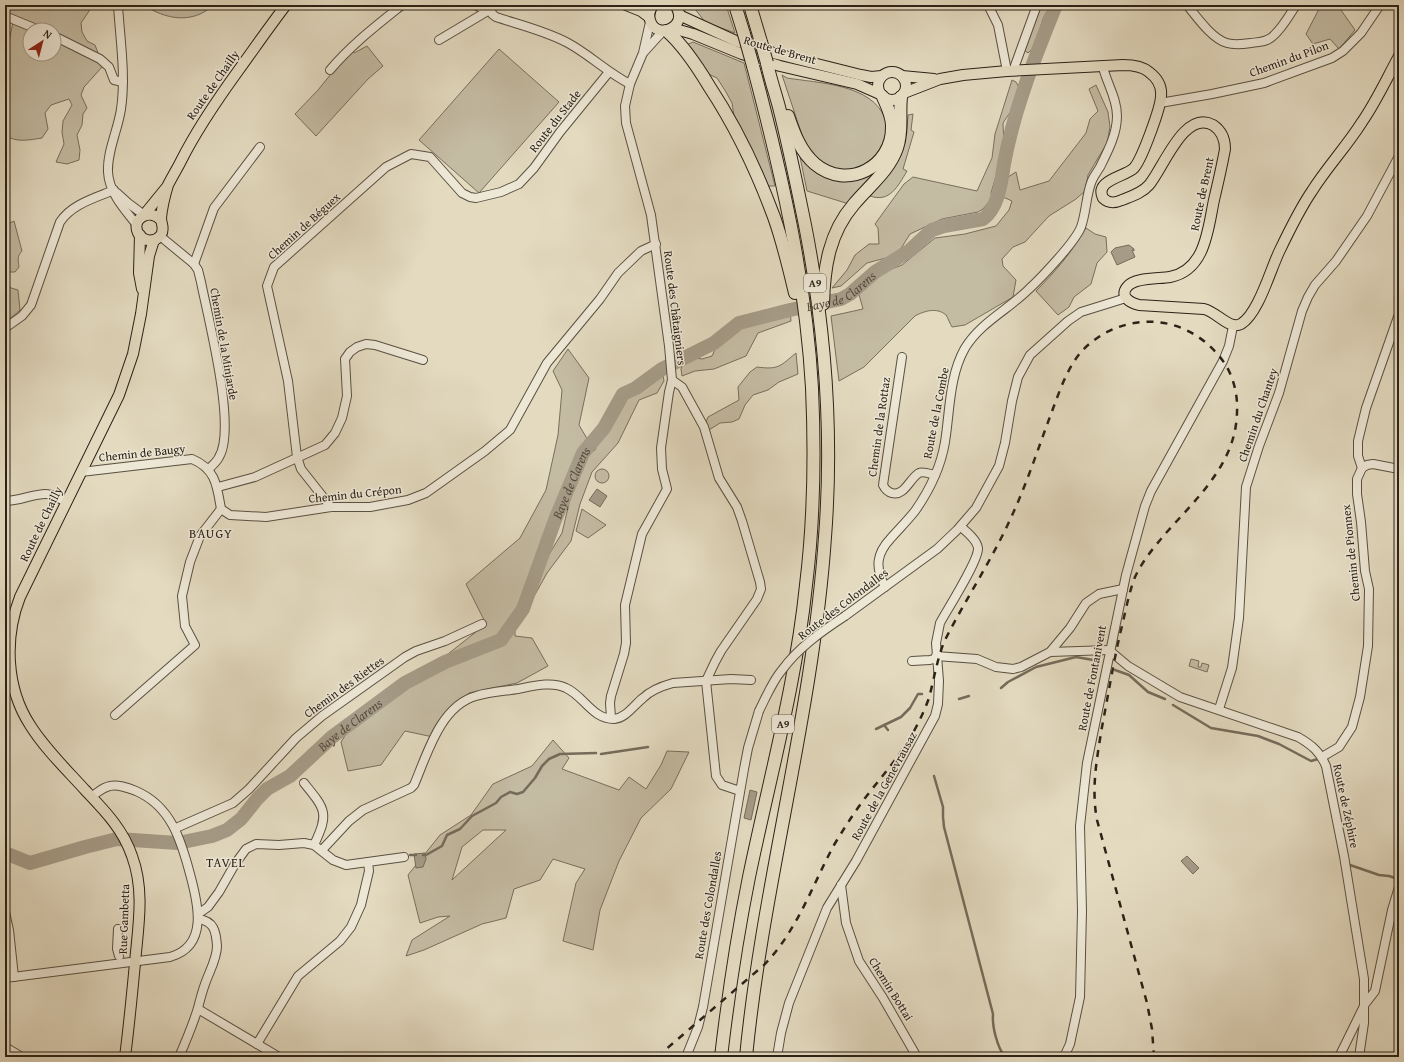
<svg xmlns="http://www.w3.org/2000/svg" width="1404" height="1062" viewBox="0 0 1404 1062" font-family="'Gentium Book Plus',serif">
  <rect width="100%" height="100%" fill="#e3dac0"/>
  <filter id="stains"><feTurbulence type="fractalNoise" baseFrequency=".005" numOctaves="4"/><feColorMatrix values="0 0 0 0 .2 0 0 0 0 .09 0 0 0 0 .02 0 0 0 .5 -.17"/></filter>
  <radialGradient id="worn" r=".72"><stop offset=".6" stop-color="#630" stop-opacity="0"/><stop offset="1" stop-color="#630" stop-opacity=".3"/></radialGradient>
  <g fill="#c4bba3" stroke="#786e5d" fill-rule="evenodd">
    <path d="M5,5H91L89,11L81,23L82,32L87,41L95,45L103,66L84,87L81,95L87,108L83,114L82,125L77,135L80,150L79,160L67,164L56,162L64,144L62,132L63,121L72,105L69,99L51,105L45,113L48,129L42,138C29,140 16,143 5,135V61L13,22L5,16ZM30,30H54V54H30Z"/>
    <path d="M144,5H213C193,25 164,19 144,5Z"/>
    <path d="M692,5H726L735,33L705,22Z"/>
    <path d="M1039,5H1050L1043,19L1034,47L1028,53L1021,48Z"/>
    <path d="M1316,5H1345L1341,10L1355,30L1339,49L1330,39L1313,44L1306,34L1320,7Z"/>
    <path d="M693,42L744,63L775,186H767L735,122L732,103L726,92L717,78L704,72L686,45Z"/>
    <path d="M367,46L383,66L368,79L316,136L295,114L318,90L344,58L353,51L354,53Z"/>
    <path d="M499,49L559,102L479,193L419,140Z"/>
    <path d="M782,75L787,78C818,83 873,84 885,119H887L888,131L878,154L862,167L846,171L828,167L816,158L805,144Z"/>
    <path d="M1012,80L1016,82L1020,89L1013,108L1003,123L1004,148L1001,165L996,176L991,193L992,198L983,209L978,212L942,219L910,234L897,255L867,263L841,286L832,288L847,270L855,255L869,244H879L878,228L875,224L904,184L913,177L977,191L992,158L995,134Z"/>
    <path d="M1096,85L1108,112L1110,127L1107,143L1088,175L1085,191L1076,199L1049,216L1025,242L1013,247L1002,259L1003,266L1016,280L1013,297L965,325L952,327C950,324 948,318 946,315C937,307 924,311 915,316L864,367L839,381L831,316L863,309L858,291L886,271L902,265L935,238L965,234L996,226L1009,210L1012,201L1003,197L1008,177L1016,172L1020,190L1049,181L1086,133L1090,119L1098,111L1089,89Z"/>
    <path d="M913,114L911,130L914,132L903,169L907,171C898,186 890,203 870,196C896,168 906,154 908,115Z"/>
    <path d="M799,152L825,176L883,165L849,204L807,191Z"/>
    <path d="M5,219L10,223L14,221L22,251C17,256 18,260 19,267L15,272H8L5,276V248L7,247L8,235L5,233Z"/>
    <path d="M1086,228L1095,234L1106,237L1107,252L1097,263L1091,284L1074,297L1069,307L1058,315L1036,291C1055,272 1072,252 1086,228Z"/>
    <path d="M5,280L11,288L18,290L20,310L5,323Z"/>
    <path d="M790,310L791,321L758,333L746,356L714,369L695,371L682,376L681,369L683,362L691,357L702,359L712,356L718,343L739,323Z"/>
    <path d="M568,349L589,378L579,425L589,442L586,456L595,450L604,428L623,394L636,388L662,369L664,381L657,393L639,400L618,443L592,472L580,504L571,541L547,573L532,600L542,566L562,533L570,499L562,509L537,555L515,613V636L532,638L548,666L517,683L469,693L444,719L433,737L405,731L381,765L348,771L341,742L358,715L401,691L486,624L466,584L520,538L546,490L558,435L562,390L553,371Z"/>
    <path d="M796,353L798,374L779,382L768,390L753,395L745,405L739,419L732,422L720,423L709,430L704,427L708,417L739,400L738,387L750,372L757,367C779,370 780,366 796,353Z"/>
    <circle cx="602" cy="476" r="7"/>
    <path d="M582,509L606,525L588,538L576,531Z"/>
    <path d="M1191,659L1199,661L1198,667H1201L1202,663L1209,665L1207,672L1189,666Z"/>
    <path d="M553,740L569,758L562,769L619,790L629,777L646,789L661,765L667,751L689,752L671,789L641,818L619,861L600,910L593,950L563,941L576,883L585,869L553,859L540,880L514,889L506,918L482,924L424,950L406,956L412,940L450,916L438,917L420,923L408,875L440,835L471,815L493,784L532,766ZM483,830H506L452,880L462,847Z"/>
  </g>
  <g fill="#a59b87" stroke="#756b5a">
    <path d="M1129,245L1134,249V251L1133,250H1132L1135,257L1117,265L1111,252L1115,248Z"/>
    <path d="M597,489L607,496L600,507L589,500Z"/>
    <path d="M750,790L757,792L751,820L744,818Z"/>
    <path d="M425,853L426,859L423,867L416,868L414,854Z"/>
    <path d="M1187,856L1199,868L1193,874L1181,861Z"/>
  </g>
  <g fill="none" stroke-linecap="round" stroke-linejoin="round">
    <g stroke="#756b5a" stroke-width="2.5">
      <path d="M1115,670L1129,675L1148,692L1165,699"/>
      <path d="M1001,688L1008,682L1036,667L1076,657L1099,661"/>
      <path d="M959,699L969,696"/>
      <path d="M1173,705L1211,728L1258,736L1279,744L1311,761L1318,759"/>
      <path d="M884,725L888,730"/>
      <path d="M876,729L901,717L910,708L918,694H922"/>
      <path d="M601,754L648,747"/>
      <path d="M934,776L943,807V817L944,827L993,1014C992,1026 997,1047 1005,1057"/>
      <path d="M410,855H416"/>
      <path d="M423,855H426L442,846L447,835L460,829L472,816L496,803L501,797L510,792L517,794L523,792L535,778L542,766L549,759L560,754L596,753"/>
      <path d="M1350,865L1379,875L1389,876L1395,878"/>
    </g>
    <path stroke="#a59b87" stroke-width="14" id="s1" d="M5,853L30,863L85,847L117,839L178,843L212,836L227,830L241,819L257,799L267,789L290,776L332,737L405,683L445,662L501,640L523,609L555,520L583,453L604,428L623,394L636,388L662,369L714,343L739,323L790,310L841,299L850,294L875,272L909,251L932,230L944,226L983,219C999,207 1001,182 1004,164C1014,109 1035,57 1056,5"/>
    <defs>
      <g id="minor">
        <path d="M118,5C120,39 126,75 121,109C118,130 107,151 108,172C109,193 125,210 137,225"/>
        <path d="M476,5L479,7L491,9"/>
        <path d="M988,5L998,25L1007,71"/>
        <path d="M1187,5C1196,16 1212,39 1227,43C1234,45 1244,44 1251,43C1259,42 1266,42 1272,37C1282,29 1289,16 1296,5"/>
        <path d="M491,9L492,14L496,17C520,25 546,31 568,43C590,55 608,73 630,84"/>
        <path d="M5,16L39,30"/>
        <path d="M650,22L643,53L630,84L625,106L626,123L651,215L669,346L672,380L682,387L704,427L719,478L737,507L742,521L760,582L761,589L757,599L721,651L715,662L706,681L716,776L722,785L740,791"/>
        <path d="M54,36L100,59L109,67L114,80L123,82"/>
        <path d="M439,40L491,9L492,6"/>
        <path d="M644,52L663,31"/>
        <path d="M330,70C351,45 377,25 402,5"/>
        <path d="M1013,71L1037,5"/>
        <path d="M1160,103L1212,94L1264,83L1332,58L1343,51L1361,33L1380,5"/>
        <path d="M117,193L128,203L144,215"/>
        <path d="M160,236L194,264L198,270L201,282C208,318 237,428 219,457C217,462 212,465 209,469"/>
        <path d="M194,264L214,208L260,147"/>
        <path d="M5,328L22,316L31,305L60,222C72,204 95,198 114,190"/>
        <path d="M902,357L883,485C885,489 887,492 892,493C904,497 910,478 919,473C923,471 930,474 935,475"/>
        <path d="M1362,468L1358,456V441L1366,408L1399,314"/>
        <path d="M81,472L192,459C216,469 217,486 221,509"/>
        <path d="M218,487L255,477L325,445L335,433L342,418L347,396L345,359L350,352L357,347L366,344L375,345L423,360"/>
        <path d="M5,501C20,501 32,494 46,494C53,494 60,499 66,502"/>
        <path d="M331,507L301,469L297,457L288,381L267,286L274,267L386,167L411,154L430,157L462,193L470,197L476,198L501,192L519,184L534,168L560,132L609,72"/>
        <path d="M885,587C875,567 876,554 891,538C899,529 908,520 915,511C929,491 941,466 945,442C950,411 949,376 965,348C981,322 1008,310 1029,289C1042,277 1075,242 1081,227C1086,213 1086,197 1091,183C1093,177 1097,172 1100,167C1108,151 1117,134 1117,116C1117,98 1107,84 1103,67"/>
        <path d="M845,616L937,549L957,530L976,508L999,466L1005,443L1012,401L1018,377L1030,355L1068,321L1081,312L1126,298"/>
        <path d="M1109,650L1128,666L1180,697L1298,737C1312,745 1320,752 1326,766L1344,856L1364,979V1023L1359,1057"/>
        <path d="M1050,652L1070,628L1086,603L1099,594L1123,589"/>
        <path d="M936,656L977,659L996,667L1013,669L1021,667L1050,652L1109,650"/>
        <path d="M912,661L930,660L937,658"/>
        <path d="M1219,709L1232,668L1239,618L1246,487L1259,446L1279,393L1302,311L1308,297L1315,285L1336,261L1367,216L1399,156"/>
        <path d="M115,715L195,645L185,626L182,596L190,562L200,536L221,509L230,515L266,517L331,507H370L408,500L426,493L485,451L510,430L547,363L600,299L618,273L641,251L656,244"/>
        <path d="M611,718L610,703L611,696L624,654L626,643L625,605L642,534L667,489L662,469L661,448L669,392L672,380"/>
        <path d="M1322,757L1339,747L1352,727L1360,697L1368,646L1369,589L1365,571L1361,522L1357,494V479L1362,468L1367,465L1373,464L1399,469"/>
        <path d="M304,783C326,810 329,813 314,845"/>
        <path d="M176,828L233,803L249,789L296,738L322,716L405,657L416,651L445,641L482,624"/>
        <path d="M322,850L349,821L363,810L411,788L414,785C427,755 440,706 476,696C489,692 505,691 518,689C533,686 552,681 566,688C584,696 592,719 614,719C626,718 634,705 643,698C651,690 662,686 673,683L731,679L751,680"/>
        <path d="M841,885L846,923L859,961L883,998L917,1057"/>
        <path d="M5,912L9,930L14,977"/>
        <path d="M198,914L208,907L219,892L235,864L246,849L256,844L279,845L304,843L314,845L333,860L346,865L404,857"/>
        <path d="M118,929L117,949L119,956"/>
        <path d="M5,978L170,957C209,946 198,903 190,874C181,840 171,806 136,791C128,788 118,784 110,786C103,787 97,793 91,797"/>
        <path d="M198,1009L279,1057"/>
        <path d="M257,1044L298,976L340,941L351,927L361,905L369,871L368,862"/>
        <path d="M5,1047L22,1057"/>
        <path d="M179,1057C186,1041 193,1024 198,1008C200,1000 202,992 205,984C209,972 217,959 217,946C216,931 214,921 198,919"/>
        <path d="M686,1057L698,1027L703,1007L744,769L748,748L759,711"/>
        <path d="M777,1057L781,1033L789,1003L827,908L856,861L935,716L938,704L939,681L936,643L940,623C947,610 979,560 978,548C977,540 967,532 961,527"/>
        <path d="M1064,1057L1070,1044L1080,997L1082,911L1080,826L1087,763L1126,575L1145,506L1151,491L1223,361L1229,346L1233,326"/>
        <path d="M1339,1057L1365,1004L1375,991L1392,910L1399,887"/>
        <path d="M1396,1057L1399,1052"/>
      </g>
      <g id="major">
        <path d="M626,5L641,11L649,17"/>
        <path d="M653,5C650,10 648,14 650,20C656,42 691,26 675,5"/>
        <path d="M679,15L736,41L777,54L861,75L871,77L882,76"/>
        <path d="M672,28L693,34L742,54L780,66L857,84L882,95"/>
        <circle cx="892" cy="86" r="14"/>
        <path d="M902,76L934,79"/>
        <path d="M904,93L940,79L963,75L1007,71L1123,65C1133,65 1142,66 1149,72C1157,78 1162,86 1161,96C1161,107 1142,159 1134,168C1125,177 1094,180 1103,198C1109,204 1115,203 1122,200C1132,196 1142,193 1149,185C1163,169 1184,109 1213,125C1222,131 1225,139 1225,149C1222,166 1218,183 1214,200C1208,228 1206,270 1170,277C1159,279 1134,277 1127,287C1119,297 1131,303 1139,305L1204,309C1217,312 1229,330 1241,324C1258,314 1270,271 1279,252C1289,231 1299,210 1312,191C1327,167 1347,146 1362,122C1376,102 1387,78 1399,56"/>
        <path d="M144,215L166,188"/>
        <path d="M161,220C150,208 131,218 138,233C143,242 155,243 161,235C165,228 161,224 161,218C162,207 165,195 168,185C172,177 177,169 181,161C197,129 217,100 238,71C254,49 269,27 286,5"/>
        <path d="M140,235L139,273L142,289"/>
        <path d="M125,1057C129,1026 132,995 135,963C138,927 145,891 132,856C123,829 104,810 85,790C66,769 45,749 30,725C6,688 4,638 20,597L119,395L133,354L141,314L149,256L154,240"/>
      </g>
      <g id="highway">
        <path d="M735,5L744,34"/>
        <path d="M750,5L761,42"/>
        <path d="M667,31C684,46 697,66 709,86C736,127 757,171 774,217C783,242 789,268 795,293"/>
        <path d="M788,116C794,133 800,151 815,164C847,191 893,167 892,126C892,115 887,106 883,97"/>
        <path d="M823,304C824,267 829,233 854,204C869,186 889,171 897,148C903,131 899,114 901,97"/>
        <path d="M721,1057C728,997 737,937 749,877C769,780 796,684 806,585C814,520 815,454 812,388C806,279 781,171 753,66"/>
        <path d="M746,1057C763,882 813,713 825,537C833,434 825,327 805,225C797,186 789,146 779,107C775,92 770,78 767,63"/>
      </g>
    </defs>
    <use href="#minor" stroke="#5a5041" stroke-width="10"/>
    <use href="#major" stroke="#2c2217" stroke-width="12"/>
    <use href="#highway" stroke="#2c2217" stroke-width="14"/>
    <use href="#minor" stroke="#ede7d6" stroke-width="8"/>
    <use href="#major" stroke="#e3dac0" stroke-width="10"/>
    <use href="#highway" stroke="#e3dac0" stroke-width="12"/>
    <path stroke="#2c2217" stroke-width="2.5" stroke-dasharray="7 7" stroke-linecap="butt" d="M657,1057L764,965C797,931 812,886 834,845C843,830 852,816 862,802C880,778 900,757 914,731C920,720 925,709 929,698C934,679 937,660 944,642C966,598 994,557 1014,511C1028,480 1039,446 1051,414C1059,393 1066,370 1081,352C1100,331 1128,320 1156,322C1183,324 1207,339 1223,361C1233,375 1238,394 1237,412C1236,463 1198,497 1166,533C1155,546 1143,560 1135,577C1128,595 1125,615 1120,634C1113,665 1108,696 1102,727C1097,758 1091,788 1097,820L1147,1003L1152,1029L1154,1057"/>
    <defs>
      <path id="minor-bridge" d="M759,711C766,697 772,682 782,670C798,648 822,631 845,616"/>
      <g id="highway-bridge">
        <path d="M744,34L753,66"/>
        <path d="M761,42L767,63"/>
      </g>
    </defs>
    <use href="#minor-bridge" stroke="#5a5041" stroke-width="10" stroke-linecap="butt"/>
    <use href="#highway-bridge" stroke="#2c2217" stroke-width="14" stroke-linecap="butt"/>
    <use href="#minor-bridge" stroke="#ede7d6" stroke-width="8"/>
    <use href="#highway-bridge" stroke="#e3dac0" stroke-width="12"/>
  </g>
  <g text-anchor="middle" stroke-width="3" stroke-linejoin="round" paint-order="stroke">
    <g fill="#ede7d6" stroke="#665d50" stroke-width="1">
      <rect x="804" y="274" width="22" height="18" rx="3"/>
      <rect x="772" y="715" width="22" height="18" rx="3"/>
    </g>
    <g font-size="11" font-weight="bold" fill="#2c2217">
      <text x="815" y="287">A9</text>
      <text x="783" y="728">A9</text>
    </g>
    <g font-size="12" fill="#2c2217" stroke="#ede7d6">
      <text transform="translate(780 50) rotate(16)" y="4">Route de Brent</text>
      <text transform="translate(1289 59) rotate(-20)" y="4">Chemin du Pilon</text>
      <text transform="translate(213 85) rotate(-55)" y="4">Route de Chailly</text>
      <text transform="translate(555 121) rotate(-52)" y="4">Route du Stade</text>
      <text transform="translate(1202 194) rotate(-78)" y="4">Route de Brent</text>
      <text transform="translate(304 226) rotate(-42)" y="4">Chemin de Béguex</text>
      <text transform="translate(675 308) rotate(83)" y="4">Route des Châtaigniers</text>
      <text transform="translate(224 344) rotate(80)" y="4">Chemin de la Minjarde</text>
      <text transform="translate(936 413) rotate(-79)" y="4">Route de la Combe</text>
      <text transform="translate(1258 415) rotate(-71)" y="4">Chemin du Chantey</text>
      <text transform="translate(879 427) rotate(-82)" y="4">Chemin de la Rottaz</text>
      <text transform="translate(142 453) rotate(-6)" y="4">Chemin de Baugy</text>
      <text transform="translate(355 494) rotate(-6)" y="4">Chemin du Crépon</text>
      <text transform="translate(41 524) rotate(-64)" y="4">Route de Chailly</text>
      <text transform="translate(1351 553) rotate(-96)" y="4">Chemin de Pionnex</text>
      <text transform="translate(843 604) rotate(-37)" y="4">Route des Colondalles</text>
      <text transform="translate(1092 678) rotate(-79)" y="4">Route de Fontanivent</text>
      <text transform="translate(344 687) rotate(-36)" y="4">Chemin des Riettes</text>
      <text transform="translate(884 786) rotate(-61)" y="4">Route de la Genevrausaz</text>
      <text transform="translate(1346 806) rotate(78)" y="4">Route de Zéphire</text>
      <text transform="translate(708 905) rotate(-80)" y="4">Route des Colondalles</text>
      <text transform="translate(124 919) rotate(-88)" y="4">Rue Gambetta</text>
      <text transform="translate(891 989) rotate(58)" y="4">Chemin Bottai</text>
    </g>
    <g font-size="13" font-style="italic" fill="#564c3e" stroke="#ede7d6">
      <text dy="5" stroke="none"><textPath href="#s1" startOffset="1088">Baye de Clarens</textPath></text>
      <text dy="5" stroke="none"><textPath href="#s1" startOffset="740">Baye de Clarens</textPath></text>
      <text dy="5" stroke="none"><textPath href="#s1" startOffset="392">Baye de Clarens</textPath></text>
    </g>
    <g font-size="13" letter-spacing="1" fill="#2c2217" stroke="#ede7d6">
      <text x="211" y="538">BAUGY</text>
      <text x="226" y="867">TAVEL</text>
    </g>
  </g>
  <rect width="1404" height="1062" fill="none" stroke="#e3dac0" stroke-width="20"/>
  <rect x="6" y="6" width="1392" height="1050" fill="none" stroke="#2c2217" stroke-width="2"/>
  <rect x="10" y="10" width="1384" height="1042" fill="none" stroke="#2c2217"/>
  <g transform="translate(42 42) rotate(36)"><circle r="19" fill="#ede7d6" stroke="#a0988a"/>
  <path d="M0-3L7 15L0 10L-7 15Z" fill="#8f2418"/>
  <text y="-6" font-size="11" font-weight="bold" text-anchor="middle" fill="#2c2217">N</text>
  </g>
  <rect width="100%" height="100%" filter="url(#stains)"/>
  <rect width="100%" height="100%" fill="url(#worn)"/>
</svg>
